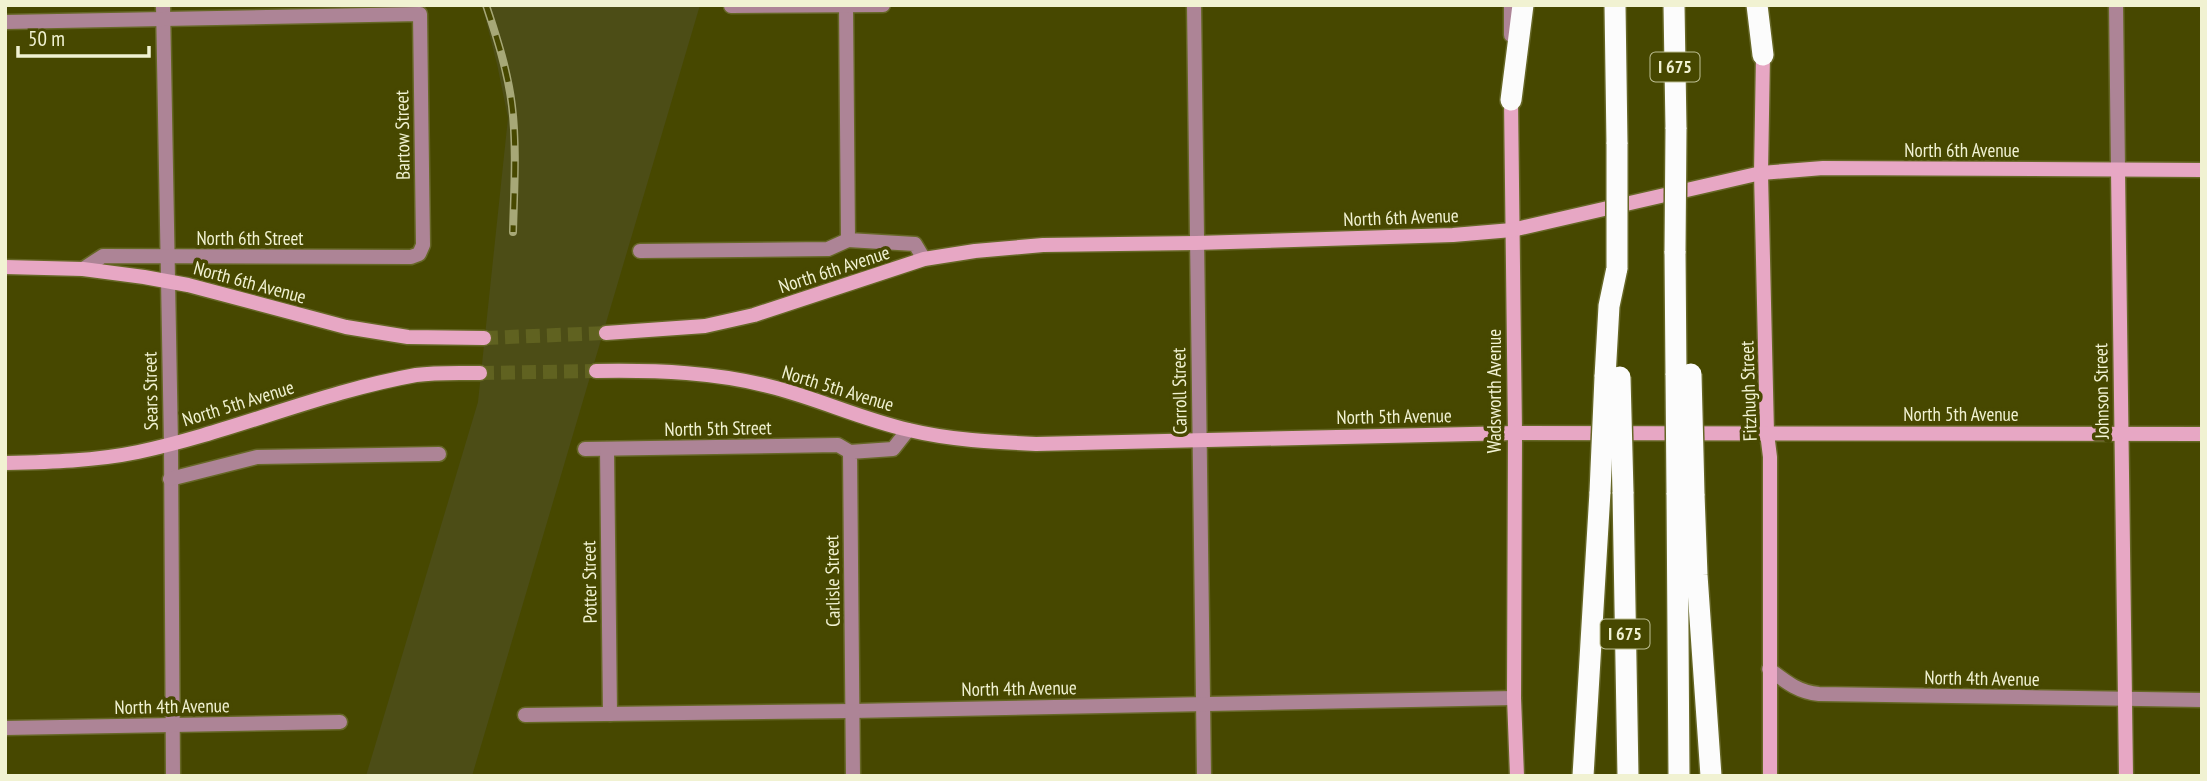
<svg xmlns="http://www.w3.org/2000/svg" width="2207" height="781" viewBox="0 0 2207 781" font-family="'PT Sans Narrow',sans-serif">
  <rect width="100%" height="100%" fill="#474800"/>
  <path fill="#4c4d16" d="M482,5H700L472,776H366L478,402L508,118L497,64Z"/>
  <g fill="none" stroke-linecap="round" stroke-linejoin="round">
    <g stroke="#606220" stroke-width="14" stroke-dasharray="14 7" stroke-linecap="butt">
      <path d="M484,338L606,333"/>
      <path d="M480,373L596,371"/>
    </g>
    <defs>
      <g id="street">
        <path d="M163,5L171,444L173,776"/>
        <path d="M846,5L848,240L915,244L924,259"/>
        <path d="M1194,5L1204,776"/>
        <path d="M1511,5V35"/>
        <path d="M2116,5L2118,170"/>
        <path d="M731,6L883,5"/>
        <path d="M5,22L420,14L423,245L419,254L411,257L103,256L83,269"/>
        <path d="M640,251L828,249L848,240"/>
        <path d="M585,449L838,445L850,452"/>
        <path d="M607,449L610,714"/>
        <path d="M170,479L257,457L439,454"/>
        <path d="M1769,669C1786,682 1798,692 1819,694L2202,700"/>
        <path d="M525,715L852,711L1514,698"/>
        <path d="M5,728L340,722"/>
        <path d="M853,776L850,452L893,449L908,430"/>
      </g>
      <g id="secondary">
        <path d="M1763,55L1761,173L1767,433L1770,457V776"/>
        <path d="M1511,100L1515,433L1514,698L1517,776"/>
        <path d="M2118,170L2126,776"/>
        <path d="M5,267L83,269L144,277L188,285L346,327L408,337L484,338"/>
        <path d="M606,333L705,326L754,315L924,259L975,251L1043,245L1196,243L1453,235L1512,230L1761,173L1823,168L2202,170"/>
        <path d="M596,371C657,370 717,372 776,388C821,400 864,420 909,430C950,440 993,442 1036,444L1515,433L2202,434"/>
        <path d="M5,463C49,462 95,461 138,452C232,432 321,392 416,375C437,372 459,373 480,373"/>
      </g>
      <g id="highway">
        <path d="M1615,5L1617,144"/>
        <path d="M1674,5L1676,129"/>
        <path d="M1757,5L1763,55"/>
        <path d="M1511,100L1523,5"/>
        <path d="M1675,251L1676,375"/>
        <path d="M1605,377L1609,306L1617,268"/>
        <path d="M1623,492L1628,776"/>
        <path d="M1677,493L1679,776"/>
        <path d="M1694,494L1697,575L1711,776"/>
        <path d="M1583,776L1600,492"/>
      </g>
    </defs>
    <use href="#street" stroke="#666726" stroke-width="17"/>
    <use href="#secondary" stroke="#666726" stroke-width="17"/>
    <use href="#highway" stroke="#666726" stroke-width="24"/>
    <use href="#street" stroke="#ad8496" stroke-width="14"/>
    <use href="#secondary" stroke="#e7a7c4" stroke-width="14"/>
    <use href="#highway" stroke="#fcfcfc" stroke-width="21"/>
    <defs>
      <path id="rail" d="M486,5C497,38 508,72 512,106C517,148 514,190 513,232"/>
    </defs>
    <use href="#rail" stroke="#a7a877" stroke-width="8"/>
    <use href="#rail" stroke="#474800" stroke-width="5" stroke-dasharray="16" stroke-linecap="butt"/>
    <defs>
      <g id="highway-bridge">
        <path d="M1675,251L1676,129"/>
        <path d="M1617,268V144"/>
        <path d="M1691,374L1694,494"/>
        <path d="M1676,375L1677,493"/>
        <path d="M1620,377L1623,492"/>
        <path d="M1600,492L1605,377"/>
      </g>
    </defs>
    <use href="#highway-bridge" stroke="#666726" stroke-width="24" stroke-linecap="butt"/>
    <use href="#highway-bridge" stroke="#fcfcfc" stroke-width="21"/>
  </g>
  <g text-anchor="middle" stroke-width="7" stroke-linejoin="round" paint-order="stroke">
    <g fill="#474800" stroke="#bebf93" stroke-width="2">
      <rect x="1650.5" y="52.5" width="49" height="29" rx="5"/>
      <rect x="1600.5" y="619.5" width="49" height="29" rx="5"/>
    </g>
    <g font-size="18" font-weight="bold" fill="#f1f2d2">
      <text x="1675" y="73">I 675</text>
      <text x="1625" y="640">I 675</text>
    </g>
    <g font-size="19" fill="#f1f2d2" stroke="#474800">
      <text transform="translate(402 135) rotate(-91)" y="7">Bartow Street</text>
      <text x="1962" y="157">North 6th Avenue</text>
      <text transform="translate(1401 217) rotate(-2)" y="7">North 6th Avenue</text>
      <text x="250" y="245">North 6th Street</text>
      <text transform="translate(834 269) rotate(-18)" y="7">North 6th Avenue</text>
      <text transform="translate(250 282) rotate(15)" y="7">North 6th Avenue</text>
      <text transform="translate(838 388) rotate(17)" y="7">North 5th Avenue</text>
      <text transform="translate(150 391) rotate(-91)" y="7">Sears Street</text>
      <text transform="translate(1179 391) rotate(-91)" y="7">Carroll Street</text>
      <text transform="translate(1494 391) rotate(-90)" y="7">Wadsworth Avenue</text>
      <text transform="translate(1748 391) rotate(-92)" y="7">Fitzhugh Street</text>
      <text transform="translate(2101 391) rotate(-91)" y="7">Johnson Street</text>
      <text transform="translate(238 403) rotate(-17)" y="7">North 5th Avenue</text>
      <text x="1961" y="421">North 5th Avenue</text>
      <text transform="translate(1394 416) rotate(-1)" y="7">North 5th Avenue</text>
      <text transform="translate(718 428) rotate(-1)" y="7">North 5th Street</text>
      <text transform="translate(832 581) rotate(-91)" y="7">Carlisle Street</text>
      <text transform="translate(589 582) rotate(-91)" y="7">Potter Street</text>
      <text transform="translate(1982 678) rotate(1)" y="7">North 4th Avenue</text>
      <text transform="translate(1019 688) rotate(-1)" y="7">North 4th Avenue</text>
      <text transform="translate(172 706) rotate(-1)" y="7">North 4th Avenue</text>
    </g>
  </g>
  <rect width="2207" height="781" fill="none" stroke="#f1f2d2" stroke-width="14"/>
  <path d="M18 46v10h131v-10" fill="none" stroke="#f1f2d2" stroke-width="3.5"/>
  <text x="28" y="46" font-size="21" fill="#f1f2d2" stroke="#474800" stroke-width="5" paint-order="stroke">50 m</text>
</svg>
